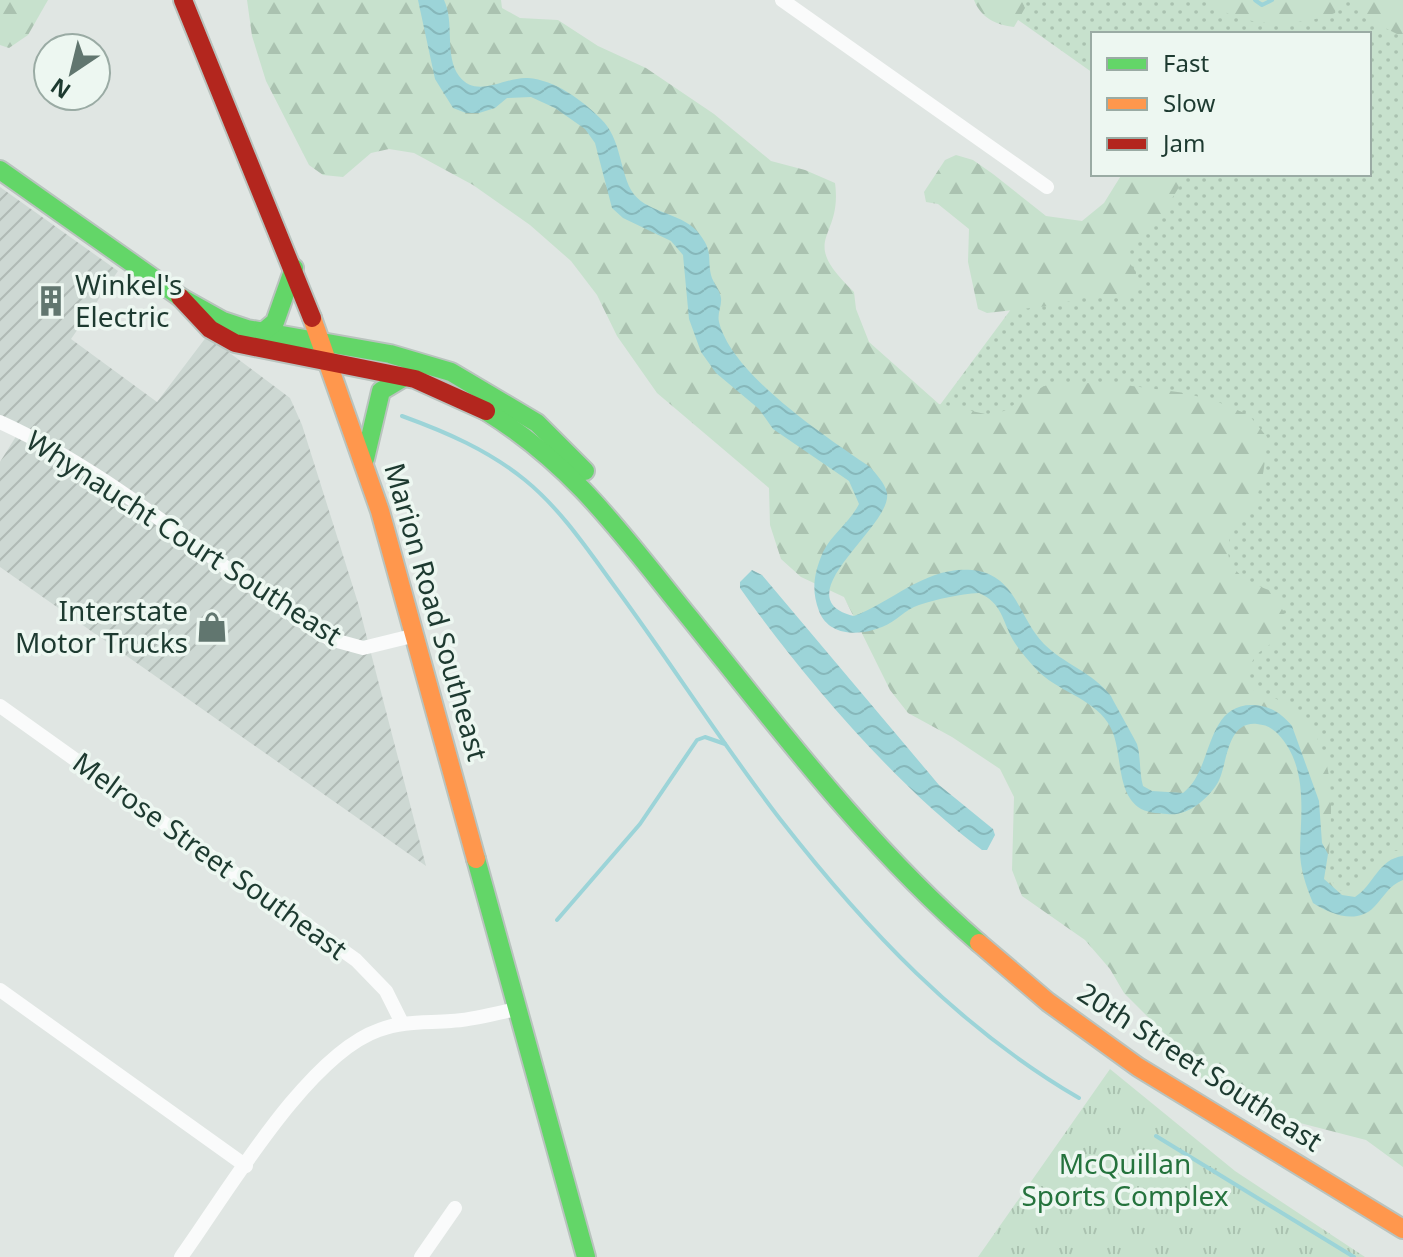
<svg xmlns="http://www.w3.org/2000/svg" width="1403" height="1257" viewBox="0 0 1403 1257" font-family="'Noto Sans',sans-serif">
  <defs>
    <pattern id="industrial-furrows" width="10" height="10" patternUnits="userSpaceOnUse" patternTransform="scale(2)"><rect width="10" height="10" fill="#cdd8d3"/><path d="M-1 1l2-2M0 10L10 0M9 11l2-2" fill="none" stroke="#b0bab5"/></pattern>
    <pattern id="grass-dots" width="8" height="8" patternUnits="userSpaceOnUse" patternTransform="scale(2)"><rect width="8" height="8" fill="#c7e1cd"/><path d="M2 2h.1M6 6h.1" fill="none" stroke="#aac2b0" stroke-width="1.8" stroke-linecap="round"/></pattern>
    <pattern id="forest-firs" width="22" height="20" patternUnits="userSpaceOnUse" patternTransform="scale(2)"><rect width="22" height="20" fill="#c7e1cd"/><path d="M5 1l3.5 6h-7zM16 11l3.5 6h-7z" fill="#aac2b0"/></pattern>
    <pattern id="park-tufts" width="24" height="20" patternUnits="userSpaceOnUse" patternTransform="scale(2)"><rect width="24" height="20" fill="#c7e1cd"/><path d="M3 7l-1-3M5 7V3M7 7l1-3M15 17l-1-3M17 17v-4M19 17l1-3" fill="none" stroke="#aac2b0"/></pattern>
    <pattern id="water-waves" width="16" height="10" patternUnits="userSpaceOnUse" patternTransform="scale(2)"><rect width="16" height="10" fill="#9cd4d8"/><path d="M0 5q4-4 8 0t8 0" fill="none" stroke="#86b7ba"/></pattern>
  </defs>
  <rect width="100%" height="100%" fill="#e0e6e3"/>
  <path fill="url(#industrial-furrows)" d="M0,187L118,271L71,339L157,402L207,336L290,398L302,425L358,603L426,866L0,567V462L20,430L0,415Z"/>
  <path fill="url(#grass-dots)" d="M990,0H1403V922L1348,942L931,417L1040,270L1144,174H1369V34H1093V73Z"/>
  <g fill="url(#forest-firs)">
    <path d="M0,0H48L28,35L9,48L0,45Z"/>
    <path d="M247,0H501L502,8L520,18L558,20L598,46L646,68L714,114L771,161L805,170L835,183C843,242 796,236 854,292L856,309L869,342L939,404L990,415L1007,410L1029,393L1054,382L1117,384L1185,393L1218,402L1249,415L1267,437C1265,461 1264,483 1253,505C1247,515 1235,524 1231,535C1218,569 1249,583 1274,592L1284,613L1280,637L1257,654L1245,673L1253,690C1345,717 1333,800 1327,876L1341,891L1358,887L1391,851H1403V1167L1366,1140L1253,1111L1213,1088L1190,1068L1173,1042L1124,993L1110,969L1085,940L1022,896L1012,870L1014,797L1000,769L952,737L908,713L890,690L844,597L801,577L781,559L770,525L769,488L657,393L617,336L597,295L571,261L530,225L473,185L414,153L389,149L371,153L343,177L323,175L309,165L266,81L252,36Z"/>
    <path d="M974,0H1022L1025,8L1014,27C996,25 981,18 974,0Z"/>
    <path d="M1209,0H1338L1335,13C1299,27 1237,30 1209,0Z"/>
    <path d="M1360,0H1403V37L1363,17Z"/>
    <path d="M956,155L973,160L993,174L1046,216L1082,221L1104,203L1122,174H1187L1162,215L1124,255L1136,272L1135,286L1125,295L1088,296L1056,305L987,313L978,309L968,262L969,229L938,204L926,202L924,192L945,160Z"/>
  </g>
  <path fill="url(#park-tufts)" d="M1110,1069L1235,1171L1365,1257H978Z"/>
  <g fill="url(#water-waves)">
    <path d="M418,0H444C455,23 444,55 459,76C477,100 506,76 528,78C555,80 582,100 601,119C621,139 619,167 631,190C644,213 680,212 697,231C714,251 707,257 711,275C713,283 720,290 721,298C722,306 717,313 719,322C732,375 826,437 870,467C876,474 885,483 887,493C893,526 781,598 854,616C894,601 926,566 972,570C1016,574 1018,617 1044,644C1064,664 1092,672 1111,696C1112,699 1136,741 1137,744C1141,757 1139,772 1143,786L1152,791L1183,793C1214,770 1204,703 1254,705C1271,706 1282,714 1292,726L1319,801L1322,843L1328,854L1324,879L1342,895L1355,897C1374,885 1378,859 1403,856V880C1389,885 1384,897 1374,907C1357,925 1330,914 1313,903C1306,886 1300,869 1300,850C1301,811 1308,766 1278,734C1271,727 1266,725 1257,724C1225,721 1228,767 1217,784C1207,800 1186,817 1167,814C1157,813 1146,813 1138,807C1114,788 1124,747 1108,723C1091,697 1056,691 1036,669C1028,660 1019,650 1013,640C1002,620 1002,603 979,593C959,594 938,599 919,605C905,609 896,622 882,627C860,636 829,637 819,611C811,590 814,573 823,552C832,534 850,522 859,504L849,481L773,429L759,409L716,373L701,352L689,319L683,255L671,241L623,218L612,208L595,143L585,129L555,108L531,97L507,98L495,108L479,113H466L453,108L435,79Z"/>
    <path d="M752,570L762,575L939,785L993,829L995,835L987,850H982C897,787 801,675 740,588V582Z"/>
  </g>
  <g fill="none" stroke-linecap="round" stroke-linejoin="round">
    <g stroke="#9cd4d8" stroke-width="4">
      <path d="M1255,0L1262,5L1272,0"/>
      <path d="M402,416C446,432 488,450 525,480C562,510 590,553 618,591C673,666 723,745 780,819C865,928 959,1028 1079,1098"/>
      <path d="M557,920L640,824L697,740L705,737L725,744"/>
      <path d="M1156,1136L1354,1257"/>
    </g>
    <defs>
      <g id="fast">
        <path d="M0,170L180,297L223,321L247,329L390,354L451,372L537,423L585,471"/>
        <path d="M263,332L275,322L294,268"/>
        <path d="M486,411C576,467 623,536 689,617C780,730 869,848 979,943"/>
        <path d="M365,459L381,391L406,376"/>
        <path d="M476,859L586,1257"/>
      </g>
      <g id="slow">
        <path d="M312,318L380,511L476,859"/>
        <path d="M979,943L1048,1002L1138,1067L1403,1229"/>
      </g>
      <g id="jam">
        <path d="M183,0L312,318"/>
        <path d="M180,297L210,329L235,343L415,379L486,411"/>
      </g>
    </defs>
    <use href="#fast" stroke="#b9c3be" stroke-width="22"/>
    <use href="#slow" stroke="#b9c3be" stroke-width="22"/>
    <use href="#jam" stroke="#b9c3be" stroke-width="22"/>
    <g stroke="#fafbfb" stroke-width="14">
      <path d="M782,0L1047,187"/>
      <path d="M0,422C121,477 218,570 330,639L363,648L416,635"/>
      <path d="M0,706L356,960L386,991L402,1023"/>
      <path d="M0,990L246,1166"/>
      <path d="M181,1257C227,1193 307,1055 379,1030C403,1021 426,1023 451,1021C474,1020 496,1013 517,1009"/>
      <path d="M421,1257L455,1208"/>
    </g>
    <use href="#fast" stroke="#63d668" stroke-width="18"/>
    <use href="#slow" stroke="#ff974d" stroke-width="18"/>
    <use href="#jam" stroke="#b3261e" stroke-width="18"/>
  </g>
  <defs>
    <symbol id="building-bare" viewBox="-9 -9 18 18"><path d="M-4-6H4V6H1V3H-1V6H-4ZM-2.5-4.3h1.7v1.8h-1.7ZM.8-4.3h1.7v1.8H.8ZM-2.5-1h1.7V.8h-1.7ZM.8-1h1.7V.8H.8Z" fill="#61766f" stroke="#edf7f1" stroke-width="2.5" paint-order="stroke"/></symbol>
    <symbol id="shop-bare" viewBox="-9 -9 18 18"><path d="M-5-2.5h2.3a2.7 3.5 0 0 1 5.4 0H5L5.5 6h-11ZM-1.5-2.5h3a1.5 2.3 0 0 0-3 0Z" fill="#61766f" stroke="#edf7f1" stroke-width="2.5" paint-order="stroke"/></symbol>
  </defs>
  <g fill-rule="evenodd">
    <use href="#building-bare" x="29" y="279" width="44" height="44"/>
    <use href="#shop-bare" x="190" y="605" width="44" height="44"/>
  </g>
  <g text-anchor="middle" stroke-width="7" stroke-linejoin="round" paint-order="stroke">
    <g font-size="28" fill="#1d3a30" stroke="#edf7f1" text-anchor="start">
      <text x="75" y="295">Winkel's<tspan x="75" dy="32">Electric</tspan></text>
      <text x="188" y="621" text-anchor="end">Interstate<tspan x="188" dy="32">Motor Trucks</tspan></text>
    </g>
    <g font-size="28" fill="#1d3a30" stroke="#edf7f1">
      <text transform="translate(184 538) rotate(33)" y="10">Whynaucht Court Southeast</text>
      <text transform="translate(436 612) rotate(74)" y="10">Marion Road Southeast</text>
      <text transform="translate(210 856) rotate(36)" y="10">Melrose Street Southeast</text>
      <text transform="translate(1200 1067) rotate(33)" y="10">20th Street Southeast</text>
    </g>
    <g font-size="28" fill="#25733d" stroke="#edf7f1">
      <text x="1125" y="1174">McQuillan<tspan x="1125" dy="32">Sports Complex</tspan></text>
    </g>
  </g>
  <rect x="1091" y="32" width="280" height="144" fill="#edf7f1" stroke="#9aaba4" stroke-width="2"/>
  <rect x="1107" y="58" width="40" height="12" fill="#63d668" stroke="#9aaba4" stroke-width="2"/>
  <text x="1163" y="72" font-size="24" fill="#1d3a30">Fast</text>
  <rect x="1107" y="98" width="40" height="12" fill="#ff974d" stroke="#9aaba4" stroke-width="2"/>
  <text x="1163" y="112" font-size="24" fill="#1d3a30">Slow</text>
  <rect x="1107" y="138" width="40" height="12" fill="#b3261e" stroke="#9aaba4" stroke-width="2"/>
  <text x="1163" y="152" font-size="24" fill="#1d3a30">Jam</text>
  <g transform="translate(72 72) rotate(215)"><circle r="38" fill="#edf7f1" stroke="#9aaba4" stroke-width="2"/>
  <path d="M0-6L14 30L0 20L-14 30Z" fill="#61766f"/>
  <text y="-12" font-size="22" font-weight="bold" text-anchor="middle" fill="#1d3a30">N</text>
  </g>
</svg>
